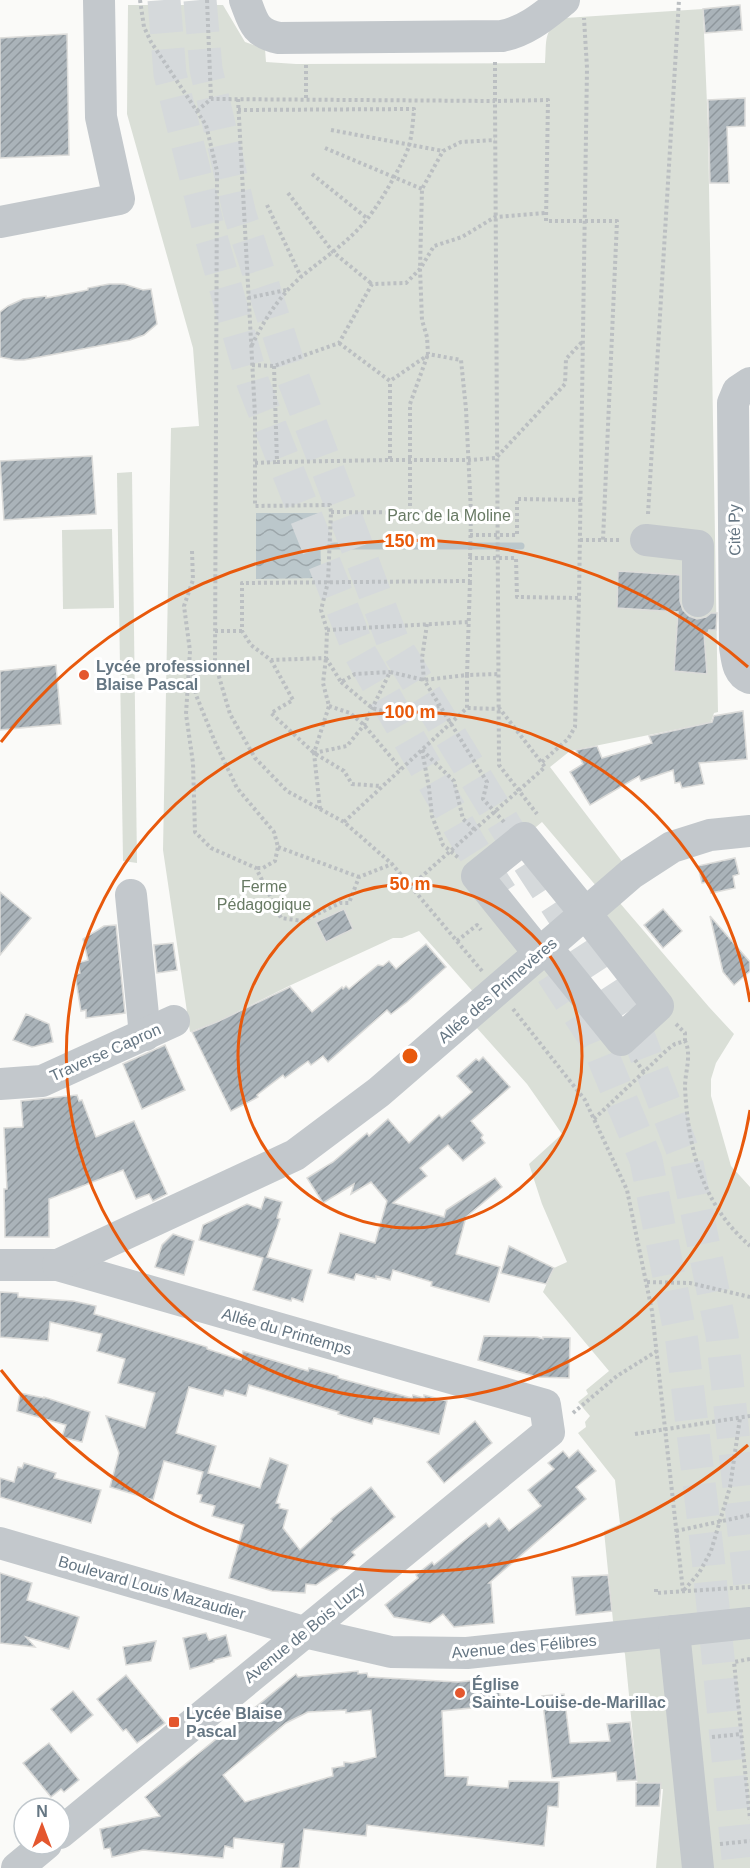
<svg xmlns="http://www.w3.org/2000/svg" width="750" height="1868" viewBox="0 0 750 1868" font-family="Helvetica,sans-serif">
  <defs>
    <pattern id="water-waves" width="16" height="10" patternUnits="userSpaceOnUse" patternTransform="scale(1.5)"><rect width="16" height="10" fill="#bbc7cb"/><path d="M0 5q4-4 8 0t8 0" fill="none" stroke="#9ca6aa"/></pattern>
    <pattern id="building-hatch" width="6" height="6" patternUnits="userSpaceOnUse" patternTransform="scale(1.5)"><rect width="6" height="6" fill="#aab3b9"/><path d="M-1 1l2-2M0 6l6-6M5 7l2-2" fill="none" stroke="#8e969c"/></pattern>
  </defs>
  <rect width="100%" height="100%" fill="#fafaf8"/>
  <g fill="#dadfd7">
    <path d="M128,5H223L245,42L265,49L266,62L296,64L545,63C547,42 542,28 565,18L703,9L708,128L718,712L714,713L711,722L703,724L570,751L550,767L624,864L597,887L542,822L477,876L621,1039L658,1006L594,924L619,902L709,1007L734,1034L716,1063L711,1079V1096L731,1166L750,1187V1868H656L663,1789L638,1788L625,1654L613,1621L604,1531L620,1524L615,1480L578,1433L586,1427L585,1422L590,1416L578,1402L588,1394L586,1390L609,1371L543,1292L554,1268L567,1262L542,1204L529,1164L562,1134L527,1084L476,1027L492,1013L419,931L402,938H393L291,985L219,1021L190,1032L163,850L171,428L199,426L193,348L127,114Z"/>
    <path d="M132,472L137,863L123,861L117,473Z"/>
    <path d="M112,529L114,608L63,609L62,530Z"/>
  </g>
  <path fill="url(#water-waves)" d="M256,513H320L321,578L256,579Z"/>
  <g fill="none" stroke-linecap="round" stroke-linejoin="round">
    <path stroke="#bbc7cb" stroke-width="7" d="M320,546H521"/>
  </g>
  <g fill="url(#building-hatch)" stroke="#dcdcda" stroke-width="1.5" fill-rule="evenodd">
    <path d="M740,5L742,30L705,33L703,9Z"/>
    <path d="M67,34L69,155L0,158V38Z"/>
    <path d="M745,98V126L727,127L729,183H710L708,100Z"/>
    <path d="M109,284H124L143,290L151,289L157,324L144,335L130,340L24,360H15L0,357V312L8,306L23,299L46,296V298L88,290V288Z"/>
    <path d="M92,456L96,514L4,520L0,461Z"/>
    <path d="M618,571L680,575V601L683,610L689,616L697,619L706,617L711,613H717L716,630H709L708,633H704L707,674L674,671L678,612L617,608Z"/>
    <path d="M56,665L61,724L0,730V671Z"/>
    <path d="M743,711L747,759L699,763L704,784L682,788L680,782L675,783L673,770L641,781L639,776L590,805L570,772L583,764L576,750L597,746L602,758L652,743L649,736L712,722L714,716Z"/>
    <path d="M735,858L739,874L733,876L735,888L711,893L708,882L702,883L698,866Z"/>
    <path d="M0,892L31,918L0,955Z"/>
    <path d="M344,909L353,929L326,942L316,922Z"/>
    <path d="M663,909L682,931L663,948L644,925Z"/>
    <path d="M710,916L750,962V971L734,985L723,972Z"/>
    <path d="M116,925L125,1013L86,1018V1010L81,1011L75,975L80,973L78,963L88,960L83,939L104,926Z"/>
    <path d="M173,943L177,970L157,973L154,945Z"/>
    <path d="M426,944L446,967L407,1002L391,1014L387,1010L328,1062L323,1056L311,1065L308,1061L285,1078L283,1075L257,1095L258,1097L231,1111L192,1032L219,1021L290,987L312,1012L342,987L343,989L346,986L349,989L378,965L383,966L389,961L396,969Z"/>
    <path d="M26,1014L49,1024L53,1042L32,1047L13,1040Z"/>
    <path d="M165,1045L185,1090L142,1109L123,1064Z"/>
    <path d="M483,1057L510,1087L471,1121L483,1135L481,1138L485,1143L463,1161L448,1145L420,1168L427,1176L393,1203L444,1217L446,1210L495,1178L502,1187L466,1217L456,1254L500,1267L489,1302L431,1286L432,1282L393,1270L390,1280L376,1276V1279L356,1274L354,1280L328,1273L340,1233L375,1243L387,1201L371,1182L351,1194L354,1184L323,1203L307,1178L333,1162L367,1133L369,1136L388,1119L409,1143L439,1115L442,1118L472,1092L457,1076L476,1059L479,1061Z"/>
    <path d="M77,1095L79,1101L82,1100L96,1137L134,1121L167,1194L153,1201L149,1194L136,1199L123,1170L49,1199V1237H5L4,1189H7L4,1128L23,1127L21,1101Z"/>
    <path d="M265,1197L282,1202L277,1218L280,1219L267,1257L312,1270L303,1302L292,1298L291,1301L253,1290L263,1258L199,1240L203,1225L247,1204L261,1209Z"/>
    <path d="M173,1234L194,1241L184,1275L155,1267L162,1245Z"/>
    <path d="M509,1246L554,1268L546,1284L501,1273Z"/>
    <path d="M0,1292L18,1293V1297L73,1301L96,1306L94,1314L207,1347V1349L241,1360L243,1351L308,1371L309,1368L338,1376V1378L412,1398L413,1395L424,1398V1395L447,1401L439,1434L374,1418L372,1424L338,1414L339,1412L249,1385L246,1396L225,1390L223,1396L189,1387L176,1433L216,1446L208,1473L260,1488L270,1458L288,1465L276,1503L280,1504L279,1508L288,1510L283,1528L300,1550L332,1521L331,1519L371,1487L395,1517L352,1552L355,1555L342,1567L316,1585L306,1584L305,1593L272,1591L229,1578L244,1525L212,1516L215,1506L200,1502L202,1495L197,1494L203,1472L164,1461L153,1500L110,1487L119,1453L106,1416L145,1428L155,1393L118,1383L125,1359L97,1351L102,1334L50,1322L48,1341L0,1337Z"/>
    <path d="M484,1336L537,1337L543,1339V1337L570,1338L569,1378L537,1377L478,1360Z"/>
    <path d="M20,1393L44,1398V1397L90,1412L82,1442L62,1437L66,1425L17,1411Z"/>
    <path d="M475,1421L492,1443L444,1483L427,1462Z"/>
    <path d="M578,1450L596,1471L576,1487L586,1499L489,1583H491L494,1623L454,1627L443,1614L430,1623L394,1617L385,1605L418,1578L416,1575L432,1562L434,1565L486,1523L489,1527L499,1518L509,1531L541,1506L528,1490L554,1469L548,1463L563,1451L569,1458Z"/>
    <path d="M24,1463L56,1473L54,1478L101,1490L91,1523L0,1497V1478L14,1482L18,1467L22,1468Z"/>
    <path d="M0,1573L32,1583L27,1600L79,1617L69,1649L26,1637L35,1647L0,1643Z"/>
    <path d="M608,1575L612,1611L576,1615L572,1577Z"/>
    <path d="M206,1633L209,1640L226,1635L231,1656L214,1660V1662L190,1669L183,1638Z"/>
    <path d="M156,1641L151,1661L126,1665L123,1647Z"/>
    <path d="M358,1671V1674L367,1673L368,1677L458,1682L498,1678L501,1705L442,1711L445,1776L468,1777L467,1785L508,1788L509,1781L559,1782L558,1807L548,1806L544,1846L367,1825L366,1836L304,1829L299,1868H281L284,1844L234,1838L233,1848L225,1846L223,1858L143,1850L112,1857L110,1848L104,1849L100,1829L160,1816L145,1797L296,1674L298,1677ZM346,1710V1713L371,1710L376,1757L352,1763L344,1762V1766L332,1768L333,1776L245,1802L223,1775L286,1723L308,1712Z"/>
    <path d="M126,1675L165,1723L137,1743L126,1729L123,1731L97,1699Z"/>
    <path d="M73,1691L93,1715L71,1733L51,1709Z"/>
    <path d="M564,1694L570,1743L610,1741L607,1724L630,1722L637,1780L617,1781L616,1772L552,1778L542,1696Z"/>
    <path d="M49,1743L79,1780L64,1792L61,1789L51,1797L23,1763Z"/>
    <path d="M636,1783H661L659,1806H636Z"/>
  </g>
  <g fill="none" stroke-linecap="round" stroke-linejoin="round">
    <g stroke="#d5d9db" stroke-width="33" stroke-dasharray="33 16" stroke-linecap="butt">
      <path d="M164,0L170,74L209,230L253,383L360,653L471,847L501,894"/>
      <path d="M200,0L206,69L240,215L292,375L393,642L506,827L633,1022L686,1159L722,1335L750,1586"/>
      <path d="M552,973L596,1040L646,1160L682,1342L708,1557L739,1868"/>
    </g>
    <g stroke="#bbbfc2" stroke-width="4" stroke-dasharray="3 3" stroke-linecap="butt">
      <path d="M140,0L144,27L151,42L206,125L217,171L215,663L230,714L255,758L287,791L344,822L392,864L482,971"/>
      <path d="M207,0L211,99"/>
      <path d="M495,62V101L548,100L546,221H617L603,540"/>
      <path d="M306,65V100"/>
      <path d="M238,99L255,415V506L330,505L331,512L328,582L321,610L327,630L326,658L271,660L251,645L242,631V583L470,581V558H516L517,597L579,598"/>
      <path d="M238,110L414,109C413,121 412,135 409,146C403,164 380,203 368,218C350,241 324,258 302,276C279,296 264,320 251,347"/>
      <path d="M197,111L211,99L495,101L499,765L537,814"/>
      <path d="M331,130L443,151"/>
      <path d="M325,148L422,189"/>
      <path d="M312,174L368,219"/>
      <path d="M288,193L333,252L372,284"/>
      <path d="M267,205L301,277"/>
      <path d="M248,298L286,290"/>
      <path d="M339,343L390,381L428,355"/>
      <path d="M252,365L274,366L339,343L372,284L406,283L420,269L434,246L462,237L495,217L546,213"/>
      <path d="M274,366L277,462L390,460V381"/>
      <path d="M390,460H469L496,458L565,384L566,359L582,342"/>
      <path d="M255,463L277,462"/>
      <path d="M331,512L471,513L470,558"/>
      <path d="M410,512V404L428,354"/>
      <path d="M471,513L466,409L461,360L428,354L427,337L422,320L420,269L422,189L443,151L461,142L495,140"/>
      <path d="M648,514L679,0"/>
      <path d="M470,535H517V499L581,500"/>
      <path d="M580,540H620"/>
      <path d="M192,551L193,580L184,606L190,651L186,714L193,763L195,832L211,848L256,868L281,918L303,921L340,903H349L359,877L392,864"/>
      <path d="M427,624L422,658L424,680L487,782L483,799L504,822"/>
      <path d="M327,630L468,622"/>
      <path d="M215,631H242"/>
      <path d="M326,658L341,682L355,674L390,672"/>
      <path d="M271,660L293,700L271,713L314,753L344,771L352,784L381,786"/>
      <path d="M191,661L196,695L215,742L237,788L274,832L278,847L275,861L263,868H256"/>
      <path d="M341,682L372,708L404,717L439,706"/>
      <path d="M329,706L350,713L364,725L401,769"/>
      <path d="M422,750L429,788L432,816L443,845L460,859"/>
      <path d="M422,750L454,781L463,819L475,830"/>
      <path d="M314,753L347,746L364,725L390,672L424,680L467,675L470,581"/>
      <path d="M542,762L568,739L575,727L579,598L587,68L584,18"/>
      <path d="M320,809L314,753L329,706L323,683L326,658"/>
      <path d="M344,822L467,708V675L499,674"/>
      <path d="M278,847L359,877"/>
      <path d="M411,886L545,767L500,709L467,708"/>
      <path d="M457,941L477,925L481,930"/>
      <path d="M513,1009L585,1100L627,1190L652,1311L683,1591"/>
      <path d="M676,1024L685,1033V1041"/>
      <path d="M635,1060L644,1072"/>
      <path d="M594,1119L668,1049L675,1044L685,1041C692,1054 685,1072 685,1087C688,1149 702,1204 750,1246"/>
      <path d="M647,1282L690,1283L750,1297"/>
      <path d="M573,1413L617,1376L657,1351"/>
      <path d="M635,1434L750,1416"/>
      <path d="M676,1531L750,1515"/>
      <path d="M656,1589V1593L750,1587"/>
      <path d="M684,1590L699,1573L711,1551L730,1487L740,1418"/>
      <path d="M750,1659L734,1662L750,1819"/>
      <path d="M712,1737L742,1734"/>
      <path d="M720,1844L750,1841"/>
    </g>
    <g stroke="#c3c8cc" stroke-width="32">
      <path d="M245,0C253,21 254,33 279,38L502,36C527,31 545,15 564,0"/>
      <path d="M0,222L119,199L101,117L99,0"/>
      <path d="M750,383L738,391L733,403L735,647C737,659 737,673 750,678"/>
      <path d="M646,540L698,546V601"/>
      <path d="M131,895L145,1035"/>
      <path d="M539,953L477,876L524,838L585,913L658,1006L621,1040L546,947"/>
      <path d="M0,1084L42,1081L174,1021"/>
      <path d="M0,1265H58L545,1405L549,1432L60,1833"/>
      <path d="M58,1265L295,1155L379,1092L632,873L672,847L710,835L750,831"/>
      <path d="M0,1543L304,1632L391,1652L467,1653L750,1623"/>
      <path d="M674,1631L698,1868"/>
      <path d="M17,1868L46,1844"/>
    </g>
  </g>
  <g fill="none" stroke="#e8590c" stroke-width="3">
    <circle cx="410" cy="1056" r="172"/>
    <path d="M750 1110A344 344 0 1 1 750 1002"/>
    <path d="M748 1445A515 515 0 0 1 1 1370M1 742A515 515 0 0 1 748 667"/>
  </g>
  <g fill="#e4572e" stroke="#fff" stroke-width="2">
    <circle cx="84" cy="675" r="6"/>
    <circle cx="460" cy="1693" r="6"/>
    <rect x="168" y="1716" width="12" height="12" rx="3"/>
  </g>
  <g text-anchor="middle" stroke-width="6" stroke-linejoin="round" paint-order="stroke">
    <g font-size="16" fill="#687a64" stroke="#fff">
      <text x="449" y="521">Parc de la Moline</text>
      <text x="264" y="892">Ferme<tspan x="264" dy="18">Pédagogique</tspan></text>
    </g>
    <g font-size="16" fill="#657683" stroke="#fff">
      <text transform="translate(734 530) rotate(-91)" y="6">Cité Py</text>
      <text transform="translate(497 990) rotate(-41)" y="6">Allée des Primevères</text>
      <text transform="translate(105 1052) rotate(-24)" y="6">Traverse Capron</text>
      <text transform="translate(287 1331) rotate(16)" y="6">Allée du Printemps</text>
      <text transform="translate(152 1587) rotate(16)" y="6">Boulevard Louis Mazaudier</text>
      <text transform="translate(304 1632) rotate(-39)" y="6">Avenue de Bois Luzy</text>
      <text transform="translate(524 1646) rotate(-5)" y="6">Avenue des Félibres</text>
    </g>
    <g font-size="16" font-weight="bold" fill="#657683" stroke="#fff" text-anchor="start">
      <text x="96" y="672">Lycée professionnel<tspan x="96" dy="18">Blaise Pascal</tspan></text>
      <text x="472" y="1690">Église<tspan x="472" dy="18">Sainte-Louise-de-Marillac</tspan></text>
      <text x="186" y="1719">Lycée Blaise<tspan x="186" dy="18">Pascal</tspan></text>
    </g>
  </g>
  <circle cx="410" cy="1056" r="9" fill="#e8590c" stroke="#fff" stroke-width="3"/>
  <g font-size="18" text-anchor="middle" font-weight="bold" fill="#e8590c" stroke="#fff" stroke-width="6" stroke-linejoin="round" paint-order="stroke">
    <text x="410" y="547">150 m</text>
    <text x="410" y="718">100 m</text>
    <text x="410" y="890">50 m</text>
  </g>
  <g transform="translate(42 1826)"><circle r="28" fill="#ffffff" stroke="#c1c8cd" stroke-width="1.5"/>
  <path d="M0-4.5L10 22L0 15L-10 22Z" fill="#e4572e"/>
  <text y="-9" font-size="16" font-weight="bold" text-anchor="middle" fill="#657683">N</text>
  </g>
</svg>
